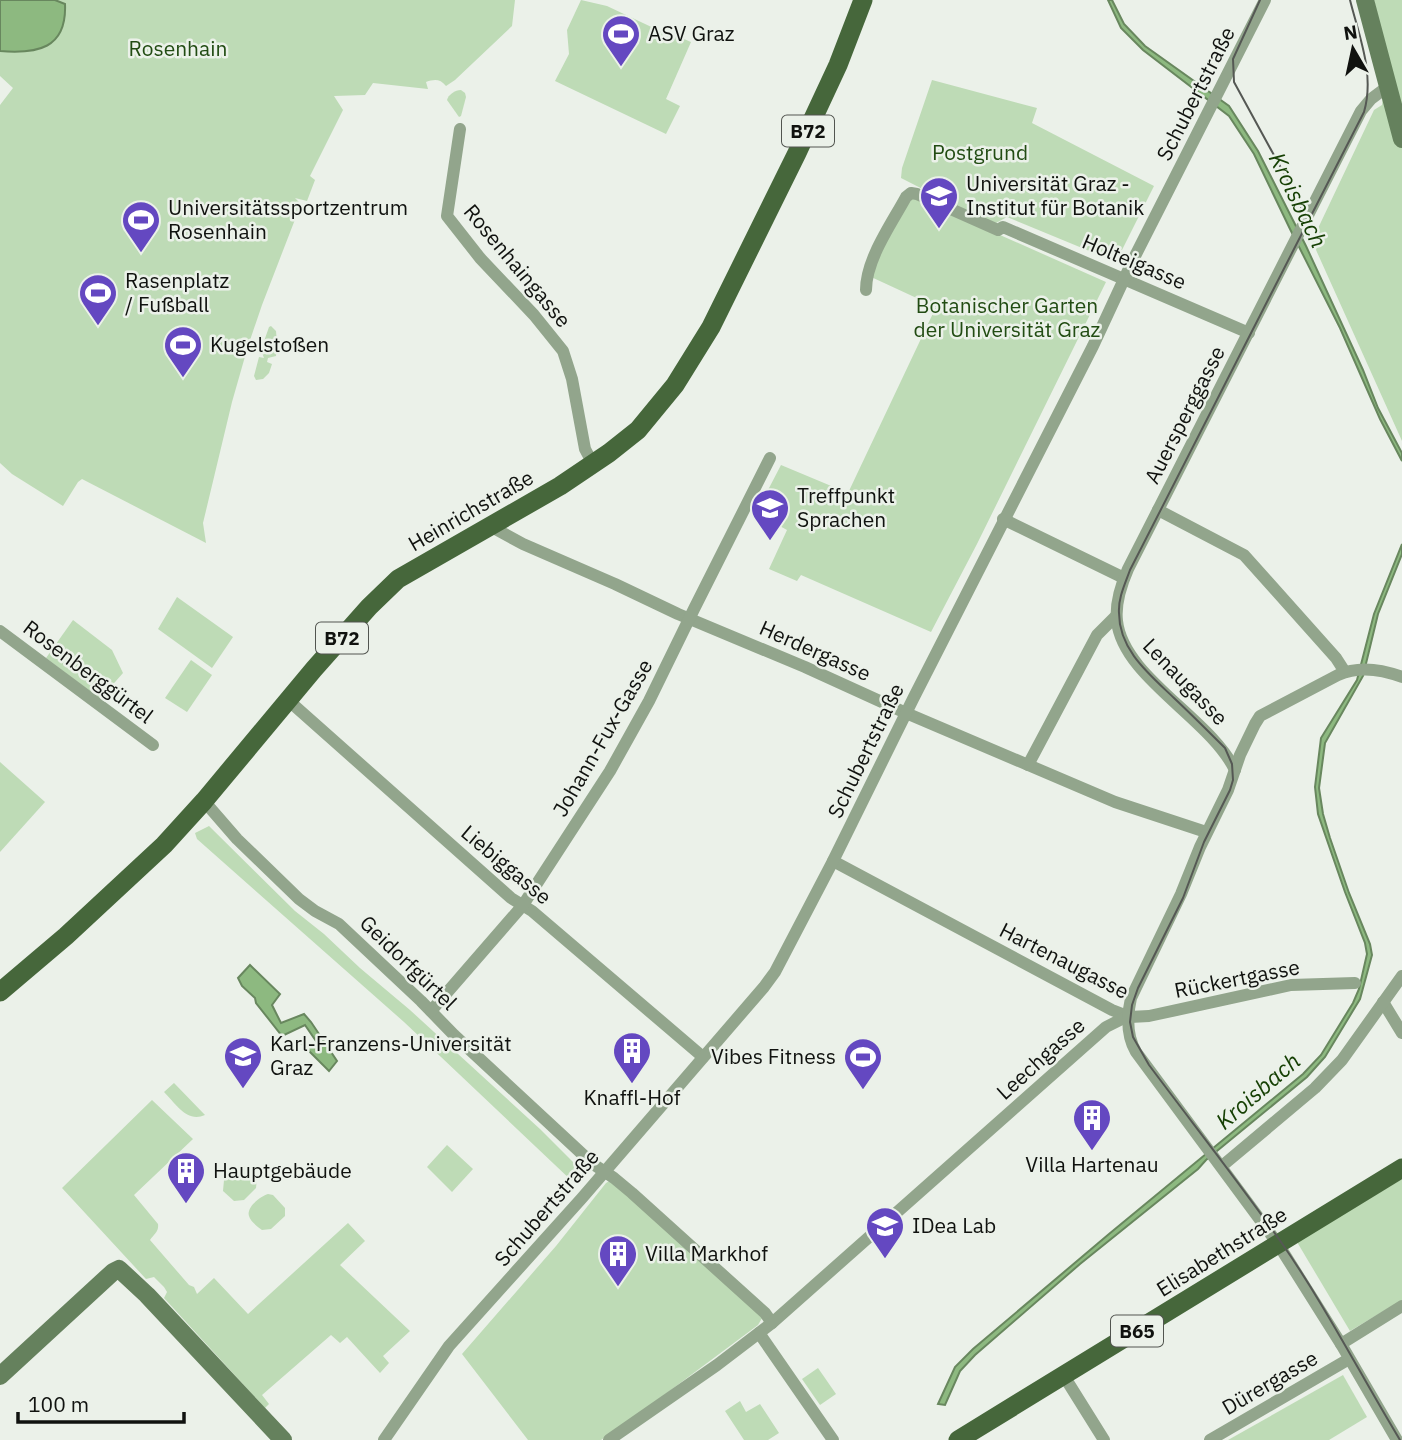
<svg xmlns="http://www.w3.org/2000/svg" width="1402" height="1440" viewBox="0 0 1402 1440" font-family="'IBM Plex Sans',sans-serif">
  <rect width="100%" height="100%" fill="#ebf1e9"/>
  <g fill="#bedbb6">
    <path d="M55,0H515L512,26L455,80L446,86C440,79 435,79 426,82L428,89L373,83L365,95L334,96L343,110L310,176L315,180L307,201L295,198L301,204L262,305L248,346L232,402L203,523L206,543L82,479L78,482L63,506L12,474L0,463V105L13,88L0,76V51L4,52L65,5Z"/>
    <path d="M581,0L607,6L662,32L663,30L691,42L666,99L680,106L666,134L555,81L569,54L567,30Z"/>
    <path d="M1374,0H1402V441L1312,241L1374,110L1382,105L1387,54Z"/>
    <path d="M932,80L1037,108L1032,123L1154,186L1116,262L1007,217L996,223L958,207L901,178L902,168Z"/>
    <path d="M461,90L465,93L466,97L461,116L459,117L447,100C448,95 455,90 461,90Z"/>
    <path d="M910,195L1106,282L977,544L931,632L801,575L797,581L769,569L787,530L756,513L781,465L848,493L936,307L869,276Z"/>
    <path d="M271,326L276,331L277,343L276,356L268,358L267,362L272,364L269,373L263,379L256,380L254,376L259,357L264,358L261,350L269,327Z"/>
    <path d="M177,597L233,637L212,668L158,629Z"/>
    <path d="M73,620L112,650L123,673L100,699L46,658Z"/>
    <path d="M191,660L212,675L187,712L165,698Z"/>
    <path d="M0,762L45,802L0,852Z"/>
    <path d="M209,826L295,911L324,934L360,968L410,1010L540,1129L582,1171V1175L573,1182L404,1022L197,839L195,833Z"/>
    <path d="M174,1083L205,1115C187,1123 176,1104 164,1092Z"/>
    <path d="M152,1100L193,1139L134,1195L158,1224C159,1232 154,1234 150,1240L189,1285L194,1287L197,1294L214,1278L248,1314L348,1223L365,1241L340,1265L410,1331L383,1356L389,1363L380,1373L347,1337L340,1343L331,1335L262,1395L269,1404L265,1408L164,1298L167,1292L164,1287L154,1277L146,1279L62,1188Z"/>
    <path d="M447,1145L473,1169L452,1192L427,1167Z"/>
    <path d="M243,1166L247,1168L257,1178L256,1188L244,1200L234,1201L223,1191L224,1180L238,1167Z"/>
    <path d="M614,1178L765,1313L758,1325L632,1419L601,1440H528L462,1354L556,1246L606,1183Z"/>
    <path d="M1402,1179V1300L1350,1331L1297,1242Z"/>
    <path d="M268,1194L273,1195L285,1208V1216L271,1229L262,1230C258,1227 250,1221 249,1216C246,1207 261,1196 268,1194Z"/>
    <path d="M818,1368L836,1394L820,1405L802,1379Z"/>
    <path d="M1343,1375L1367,1417L1329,1440H1228Z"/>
    <path d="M740,1401L746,1412L760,1404L779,1433L768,1440H744L725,1411Z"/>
  </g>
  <g fill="#8db980" stroke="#68875e" stroke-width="2">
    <path d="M0,0H55L65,4C67,49 37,54 0,51Z"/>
    <path d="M1108,0H1112L1124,24L1145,46L1229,106L1258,151L1306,246L1363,370L1378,408L1402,453V461L1380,419L1340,328L1290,229L1254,154L1229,116L1143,50L1121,28Z"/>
    <path d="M1402,544V554L1378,614L1363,676L1325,743L1319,788L1323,814L1330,838L1349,893L1370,944L1372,955L1360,999L1325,1057L1307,1077L1206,1160L1198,1169L1080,1264L975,1355L960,1371L945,1405L938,1404L955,1367L973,1349L1109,1234L1303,1074L1321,1055L1353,1003L1359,989L1367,954L1365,943L1345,892L1318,814L1315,787L1321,738L1357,680L1374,614Z"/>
    <path d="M250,965L280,994L272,1005L281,1023L304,1014L311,1022L337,1061L329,1071L300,1042L320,1047L305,1025L282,1036L256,1003L255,998L242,986L238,978Z"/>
  </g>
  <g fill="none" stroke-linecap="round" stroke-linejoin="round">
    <g stroke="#92a58c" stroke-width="12">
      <path d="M460,129L447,216L480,258L534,315L563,351L572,379L585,449L593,464"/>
      <path d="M866,290C866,259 892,223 906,197L911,193L917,194L998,230L1003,227L1249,333"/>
      <path d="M1158,510L1244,555L1336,658L1345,672"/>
      <path d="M1003,519L1124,578"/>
      <path d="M490,526L523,544L615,584L678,614L805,667L906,713L1115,802L1206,832"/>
      <path d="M0,631L153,745"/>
      <path d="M288,700L511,898L532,911L703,1057"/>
      <path d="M1028,765L1097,635L1116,616"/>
      <path d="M1235,770C1210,718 1123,677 1117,621C1115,603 1121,585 1128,569L1361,111L1371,99L1387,87"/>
      <path d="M204,801L237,839L299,899L315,911L339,924L421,1001L454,1035L593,1164L614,1178L632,1193L765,1313L772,1323"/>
      <path d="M833,861L1112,1010L1130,1017L1149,1016L1291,985L1355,983"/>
      <path d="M1383,1002L1402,1033"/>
      <path d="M431,1011L523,905L610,771L649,701L694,609L770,458"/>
      <path d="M1222,1166L1315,1088L1342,1060L1402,976"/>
      <path d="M759,1333L833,1440"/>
      <path d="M1341,1344L1402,1306"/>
      <path d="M1064,1376L1104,1440"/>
      <path d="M384,1440L449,1346L582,1198L764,987L775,972L833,861L913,699L1093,346L1132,262L1265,0"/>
      <path d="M609,1440L717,1365L772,1323L1106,1027L1128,1016"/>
      <path d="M1210,1440L1349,1359"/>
      <path d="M1397,1440L1341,1344L1278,1244L1136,1052C1126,1035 1127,1016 1131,998L1181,894L1200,847L1228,790L1240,755L1255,724L1260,716L1338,675C1358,666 1381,669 1402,677"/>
    </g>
    <g stroke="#65815d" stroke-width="18">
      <path d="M1365,0L1402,139"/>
      <path d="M0,1376L113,1272L119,1269L147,1295L283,1440"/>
    </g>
    <g stroke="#46673b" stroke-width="19">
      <path d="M0,992L66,936L164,845L204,801L314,669L369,607L398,579L560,486L609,453L638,430L675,385L711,327L797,153L838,65L863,0"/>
      <path d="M958,1440L1402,1168"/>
    </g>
    <g stroke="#555854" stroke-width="2">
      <path d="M1260,0L1233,59L1234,82L1299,201L1303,212L1302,223"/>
      <path d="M1350,0C1359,36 1375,74 1364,112L1130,570C1125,584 1118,598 1119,613C1119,650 1149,674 1174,698C1191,714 1208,731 1225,748L1232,764L1233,780L1230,790L1204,842L1183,898L1138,988L1132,1005L1130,1022L1133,1037L1149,1065C1193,1124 1239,1182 1281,1242C1325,1305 1360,1374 1400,1440"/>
    </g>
  </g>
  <defs>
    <symbol id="stadium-pin" viewBox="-11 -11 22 30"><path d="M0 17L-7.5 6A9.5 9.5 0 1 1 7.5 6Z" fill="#6448c1" stroke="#ebf1e9"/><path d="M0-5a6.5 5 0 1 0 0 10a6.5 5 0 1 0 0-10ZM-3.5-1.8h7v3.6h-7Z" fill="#fff"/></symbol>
    <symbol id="university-pin" viewBox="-11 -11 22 30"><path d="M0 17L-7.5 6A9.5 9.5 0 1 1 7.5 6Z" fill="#6448c1" stroke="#ebf1e9"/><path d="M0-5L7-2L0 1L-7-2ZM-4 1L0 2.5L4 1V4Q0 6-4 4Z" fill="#fff"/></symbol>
    <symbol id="building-pin" viewBox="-11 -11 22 30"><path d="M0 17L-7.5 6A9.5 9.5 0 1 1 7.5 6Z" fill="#6448c1" stroke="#ebf1e9"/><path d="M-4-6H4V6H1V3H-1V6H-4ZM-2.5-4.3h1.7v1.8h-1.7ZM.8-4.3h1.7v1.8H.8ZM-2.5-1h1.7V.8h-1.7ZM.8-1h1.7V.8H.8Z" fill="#fff"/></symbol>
  </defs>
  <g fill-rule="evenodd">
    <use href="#stadium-pin" x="599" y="12" width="44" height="60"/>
    <use href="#university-pin" x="917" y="174" width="44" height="60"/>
    <use href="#stadium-pin" x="119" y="198" width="44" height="60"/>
    <use href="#stadium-pin" x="76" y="271" width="44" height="60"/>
    <use href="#stadium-pin" x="161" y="323" width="44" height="60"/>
    <use href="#university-pin" x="748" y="486" width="44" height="60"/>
    <use href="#building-pin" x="610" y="1029" width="44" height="60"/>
    <use href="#university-pin" x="221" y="1034" width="44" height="60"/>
    <use href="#stadium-pin" x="841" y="1035" width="44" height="60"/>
    <use href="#building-pin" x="1070" y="1096" width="44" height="60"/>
    <use href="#building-pin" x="164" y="1149" width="44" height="60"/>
    <use href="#university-pin" x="863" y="1204" width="44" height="60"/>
    <use href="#building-pin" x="596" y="1232" width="44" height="60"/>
  </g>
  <g text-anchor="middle" stroke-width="5" stroke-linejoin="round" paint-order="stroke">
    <g fill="#ebf1e9" stroke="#525550" stroke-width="2">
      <rect x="782" y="115.5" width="52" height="31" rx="5"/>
      <rect x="316" y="622.5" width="52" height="31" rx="5"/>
      <rect x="1111" y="1315.5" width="52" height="31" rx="5"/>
    </g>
    <g font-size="19" font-weight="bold" fill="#10120f">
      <text x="808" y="138">B72</text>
      <text x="342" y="645">B72</text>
      <text x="1137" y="1338">B65</text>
    </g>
    <g font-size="21" fill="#10120f" stroke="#ebf1e9" text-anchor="start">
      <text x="648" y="41">ASV Graz</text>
      <text x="966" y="191">Universität Graz -<tspan x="966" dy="24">Institut für Botanik</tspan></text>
      <text x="168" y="215">Universitätssportzentrum<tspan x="168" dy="24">Rosenhain</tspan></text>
      <text x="125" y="288">Rasenplatz<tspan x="125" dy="24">/ Fußball</tspan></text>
      <text x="210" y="352">Kugelstoßen</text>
      <text x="797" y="503">Treffpunkt<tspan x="797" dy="24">Sprachen</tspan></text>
      <text x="270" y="1051">Karl-Franzens-Universität<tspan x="270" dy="24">Graz</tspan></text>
      <text x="836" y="1064" text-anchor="end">Vibes Fitness</text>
      <text x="632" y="1105" text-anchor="middle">Knaffl-Hof</text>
      <text x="1092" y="1172" text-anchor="middle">Villa Hartenau</text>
      <text x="213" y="1178">Hauptgebäude</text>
      <text x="912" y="1233">IDea Lab</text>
      <text x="645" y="1261">Villa Markhof</text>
    </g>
    <g font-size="21" fill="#224c13" stroke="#ebf1e9">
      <text x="178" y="56">Rosenhain</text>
      <text x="980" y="160">Postgrund</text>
      <text x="1007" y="313">Botanischer Garten<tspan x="1007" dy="24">der Universität Graz</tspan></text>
    </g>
    <g font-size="21" fill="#10120f" stroke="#ebf1e9">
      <text transform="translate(1196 94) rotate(-63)" y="7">Schubertstraße</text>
      <text transform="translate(1134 262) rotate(23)" y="7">Holteigasse</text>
      <text transform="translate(517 266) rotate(50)" y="7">Rosenhaingasse</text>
      <text transform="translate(1185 415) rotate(-63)" y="7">Auersperggasse</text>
      <text transform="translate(471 511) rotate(-30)" y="7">Heinrichstraße</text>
      <text transform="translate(815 651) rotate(24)" y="7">Herdergasse</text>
      <text transform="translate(88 672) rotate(37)" y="7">Rosenberggürtel</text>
      <text transform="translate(1185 682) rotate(46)" y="7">Lenaugasse</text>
      <text transform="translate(603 738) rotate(-60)" y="7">Johann-Fux-Gasse</text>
      <text transform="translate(866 751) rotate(-64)" y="7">Schubertstraße</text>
      <text transform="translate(506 865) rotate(40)" y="7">Liebiggasse</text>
      <text transform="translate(1064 961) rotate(27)" y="7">Hartenaugasse</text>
      <text transform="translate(408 963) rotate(44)" y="7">Geidorfgürtel</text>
      <text transform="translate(1237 979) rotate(-11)" y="7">Rückertgasse</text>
      <text transform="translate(1041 1059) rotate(-42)" y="7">Leechgasse</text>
      <text transform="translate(547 1208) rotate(-49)" y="7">Schubertstraße</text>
      <text transform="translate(1222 1252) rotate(-32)" y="7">Elisabethstraße</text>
      <text transform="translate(1270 1383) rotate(-30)" y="7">Dürergasse</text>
    </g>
    <g font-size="23" font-style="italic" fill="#164004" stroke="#ebf1e9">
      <text transform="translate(1298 200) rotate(64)" y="8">Kroisbach</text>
      <text transform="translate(1258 1091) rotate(-41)" y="8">Kroisbach</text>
    </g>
  </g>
  <g transform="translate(1353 49) rotate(351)" stroke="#ebf1e9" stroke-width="5" paint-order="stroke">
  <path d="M0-5L12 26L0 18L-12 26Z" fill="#10120f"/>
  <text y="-10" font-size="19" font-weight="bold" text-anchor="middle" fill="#10120f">N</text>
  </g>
  <path d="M18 1412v10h166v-10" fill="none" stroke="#10120f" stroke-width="3.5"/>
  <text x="28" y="1412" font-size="21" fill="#10120f" stroke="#ebf1e9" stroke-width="5" paint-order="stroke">100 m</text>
</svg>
